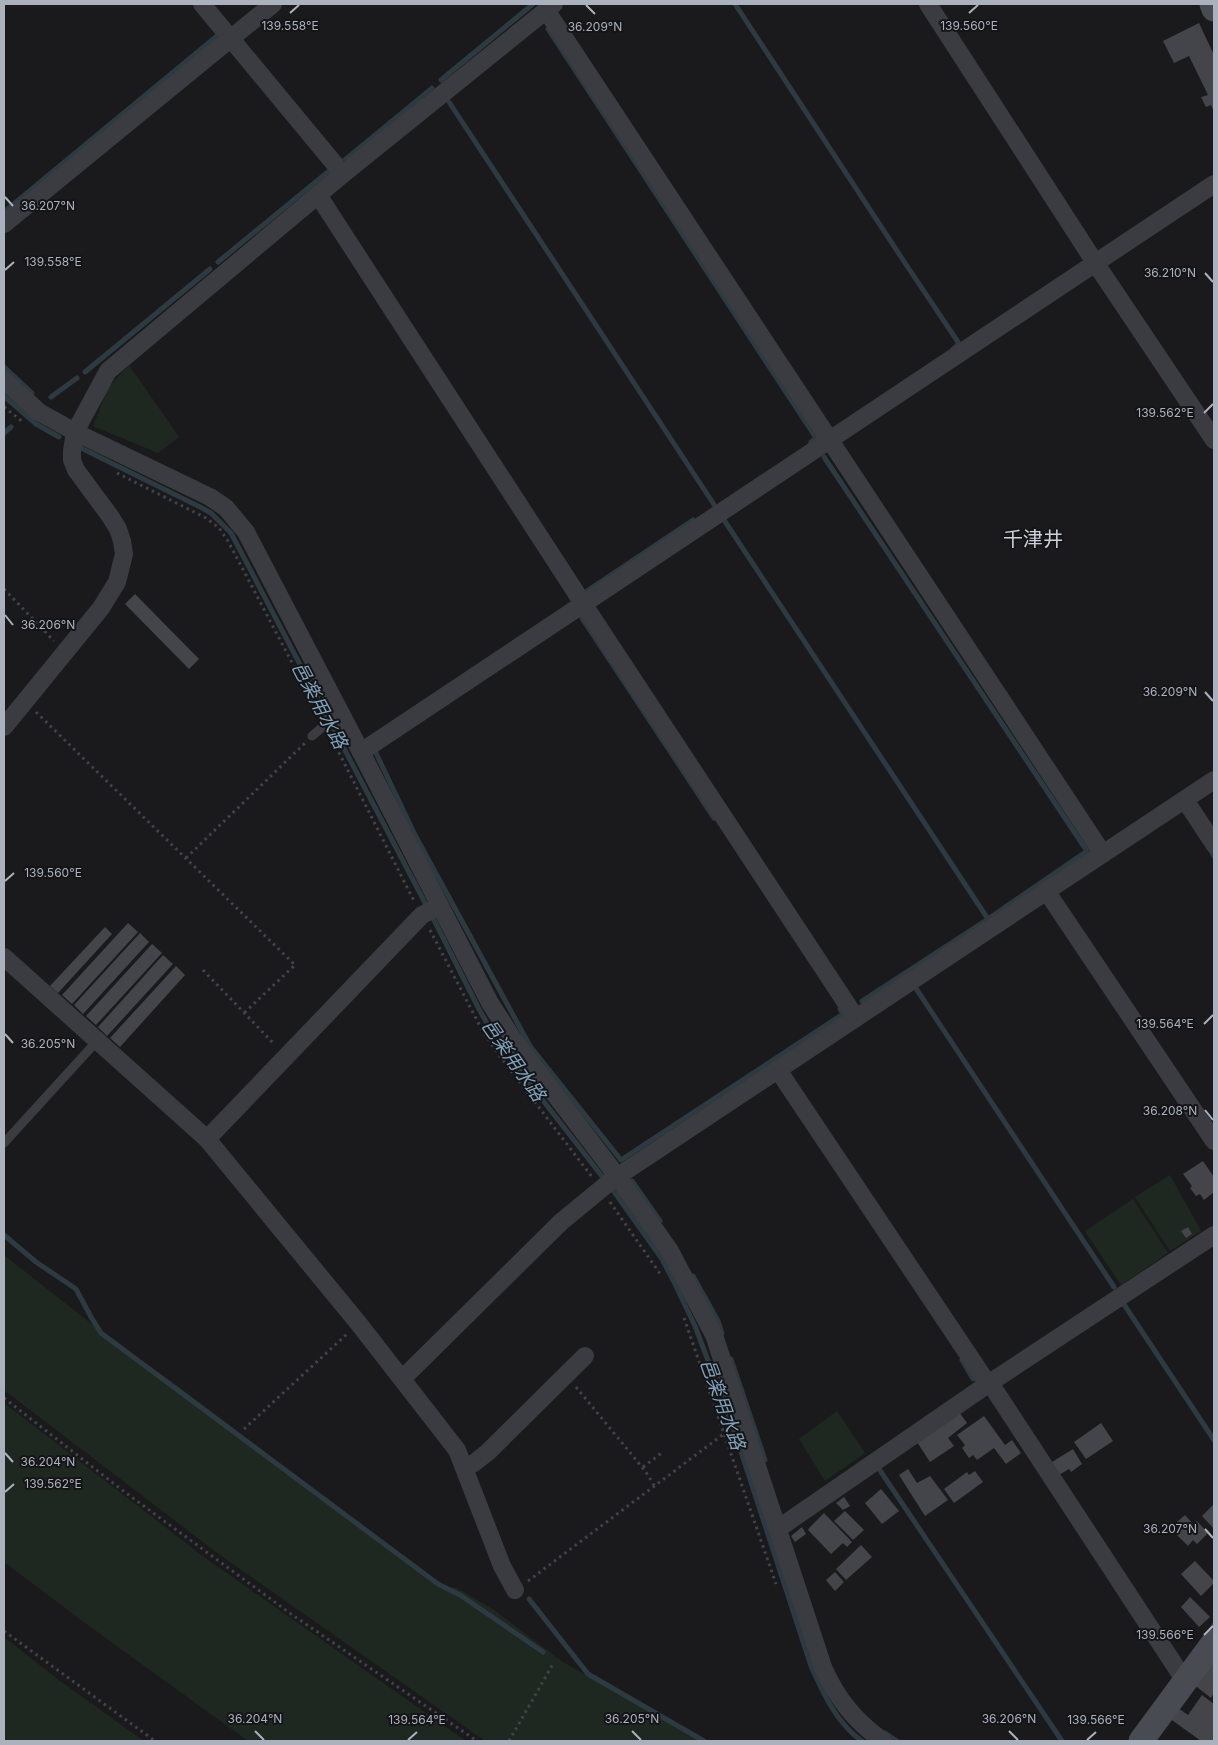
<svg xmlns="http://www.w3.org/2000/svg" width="1218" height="1745" viewBox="0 0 1218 1745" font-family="Inter,'Noto Sans JP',sans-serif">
  <rect width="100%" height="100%" fill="#1a1a1c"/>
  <g fill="#1f2820">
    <path d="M129,365L179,437L158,453L93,426L108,388Z"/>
    <path d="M1170,1175L1201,1231L1170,1251L1135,1197Z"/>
    <path d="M1133,1199L1168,1253L1121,1285L1085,1231Z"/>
    <path d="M4,1255L98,1329L179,1387L252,1442L438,1586L457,1588L494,1610L563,1662L703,1741H485L220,1555L4,1390Z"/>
    <path d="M4,1403L208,1560L466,1741H248L85,1623L4,1562Z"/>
    <path d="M837,1411L865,1453L825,1481L799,1439Z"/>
    <path d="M4,1637L60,1681L144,1741H4Z"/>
  </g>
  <path fill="#2e3a42" d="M432,85L435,88L346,162L342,159Z"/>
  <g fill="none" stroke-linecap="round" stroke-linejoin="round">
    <g stroke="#2e3a42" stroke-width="5">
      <path d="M735,4L905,263L958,342L957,346L953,349"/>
      <path d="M548,29L816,438L811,442"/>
      <path d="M441,80L533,4"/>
      <path d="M449,102L715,506"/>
      <path d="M4,212L217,36"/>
      <path d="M218,262L329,171"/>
      <path d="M4,367L32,393"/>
      <path d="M85,372L210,269"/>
      <path d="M4,396L36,424L59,437"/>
      <path d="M51,397L77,378"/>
      <path d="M4,433L11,427"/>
      <path d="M81,448L202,508L211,513L231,533L434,920L480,1011L491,1030L524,1076L615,1193L662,1259L674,1282L695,1326L732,1424L811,1666C823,1693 837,1724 862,1741"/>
      <path d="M824,457L1087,851L988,919L862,1001"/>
      <path d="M724,520L988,919"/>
      <path d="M587,591L693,520"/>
      <path d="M582,618L714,818"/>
      <path d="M375,751L415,835L530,1046L621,1160L843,1014L840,1009"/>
      <path d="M1209,848L1214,856"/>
      <path d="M917,990L1114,1287"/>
      <path d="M632,1181L660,1221"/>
      <path d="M4,1235L36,1262L76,1289L91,1317L101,1333L438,1584L460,1595L543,1652"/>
      <path d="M693,1276L718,1321L722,1333"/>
      <path d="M1123,1303L1214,1440"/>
      <path d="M731,1359L765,1460"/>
      <path d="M962,1360L973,1379"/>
      <path d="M877,1466L1062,1741"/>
      <path d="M529,1599L588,1674L704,1741"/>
      <path d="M1208,1634L1214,1625"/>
      <path d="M885,1733L897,1741"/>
    </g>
  </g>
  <g fill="#44454a">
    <path d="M1199,23L1214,55V112L1211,105L1206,107L1201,97L1208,95L1189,56L1174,63L1163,41Z"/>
    <path d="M135,594L199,659L189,669L125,604Z"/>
    <path d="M128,923L138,932L72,1004L62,995Z"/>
    <path d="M105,927L112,934L58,993L50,986Z"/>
    <path d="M140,933L149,942L83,1014L74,1005Z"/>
    <path d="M152,944L162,953L96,1025L86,1016Z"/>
    <path d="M163,955L173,964L107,1036L98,1027Z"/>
    <path d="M176,966L185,975L120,1047L110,1038Z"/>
    <path d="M1203,1161L1214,1177V1192L1204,1200L1200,1194L1196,1196L1190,1188L1192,1186L1183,1174Z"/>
    <path d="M1188,1227L1192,1234L1186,1238L1181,1231Z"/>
    <path d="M959,1412L967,1423L948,1438L954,1446L930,1462L917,1442Z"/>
    <path d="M984,1416L1005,1445L1012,1440L1021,1453L1006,1464L994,1448L977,1460L973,1455L969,1458L962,1448L965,1445L957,1435Z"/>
    <path d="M1101,1423L1113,1441L1086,1459L1074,1442Z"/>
    <path d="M1073,1449L1082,1464L1071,1472L1069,1469L1059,1475L1052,1462Z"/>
    <path d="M908,1469L917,1483L930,1476L948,1500L925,1516L899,1475Z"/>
    <path d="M975,1471L983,1482L954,1503L944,1489L967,1472L969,1475Z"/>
    <path d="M881,1489L899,1511L882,1524L865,1503Z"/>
    <path d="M844,1497L850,1506L843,1510L836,1503Z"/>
    <path d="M1214,1504V1529L1202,1516Z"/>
    <path d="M845,1511L864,1530L853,1540L834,1521Z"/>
    <path d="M824,1513L852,1542L847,1547L843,1543L831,1554L808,1530L810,1527Z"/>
    <path d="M1185,1515L1193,1524L1197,1521L1208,1533L1197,1544L1193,1540L1188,1546L1170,1528Z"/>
    <path d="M802,1527L806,1534L795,1542L791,1536Z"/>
    <path d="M861,1545L872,1557L846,1580L836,1569Z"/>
    <path d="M1195,1561L1214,1581V1583L1201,1596L1181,1574Z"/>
    <path d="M835,1572L844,1582L835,1591L826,1580Z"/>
    <path d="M1190,1597L1210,1617L1199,1627L1181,1607Z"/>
    <path d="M1214,1657V1693L1211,1698L1193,1684Z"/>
    <path d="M1202,1695L1214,1704V1741H1201L1169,1718L1178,1708L1188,1715Z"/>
  </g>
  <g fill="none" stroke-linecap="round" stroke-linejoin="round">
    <g stroke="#404349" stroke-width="3" stroke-dasharray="2.5 4" stroke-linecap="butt">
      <path d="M4,407L24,423"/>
      <path d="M117,473L206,518L219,528L228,541L320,716"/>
      <path d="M4,589L54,641"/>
      <path d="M36,712L295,965L244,1013"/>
      <path d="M330,735L414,901"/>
      <path d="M186,858L305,743"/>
      <path d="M430,930L482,1030L499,1055L592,1177"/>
      <path d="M203,970L275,1045"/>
      <path d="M610,1202L661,1275"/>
      <path d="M684,1318L776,1584"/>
      <path d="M576,1387L646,1472L655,1487"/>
      <path d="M4,1398L122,1490L291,1614L477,1741"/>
      <path d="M244,1429L347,1334"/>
      <path d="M643,1467L663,1452"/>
      <path d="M528,1581L725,1433"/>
      <path d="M4,1631L155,1741"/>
      <path d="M509,1741L553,1664"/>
    </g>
    <g stroke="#3a3c42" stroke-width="9">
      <path d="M312,736L325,725L342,717"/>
      <path d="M4,1143L97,1041"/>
    </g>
    <g stroke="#3a3c42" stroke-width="18">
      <path d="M202,4L343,174"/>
      <path d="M928,4L1096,264L1214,440"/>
      <path d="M546,10L1103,854"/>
      <path d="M318,195L584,605L856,1018"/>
      <path d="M4,224L273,4"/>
      <path d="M4,380L39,412L75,432L210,497L226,508L246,532L361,752L490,1003L515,1042L617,1176L670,1251L714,1335L823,1667C837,1699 855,1721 883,1741"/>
      <path d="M4,727L101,608L117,582L124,554L122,541L118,529L110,516L76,470L72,460V451L75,432L108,371L343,174L554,4"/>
      <path d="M361,752L1214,184"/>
      <path d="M1185,800L1214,844"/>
      <path d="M1047,892L1214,1141"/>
      <path d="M4,957L207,1139L359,1324L457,1450L502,1566L515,1590"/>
      <path d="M778,1070L988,1384"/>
      <path d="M207,1139L422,915L440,906"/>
      <path d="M402,1379L561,1222L612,1180L1214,780"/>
      <path d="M990,1383L1185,1681"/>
      <path d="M465,1468L474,1463L488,1452L585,1356"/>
      <path d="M779,1528L988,1384L1214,1235"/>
    </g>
    <g stroke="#484b52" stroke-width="25">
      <path d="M1212,4L1214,9"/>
      <path d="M1141,1741L1214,1642"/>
    </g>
  </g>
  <path fill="none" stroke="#abb1bd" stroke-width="2" d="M586,5L595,14M290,13L299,5M969,13L978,5M5,197L13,206M5,270L14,262M1205,273L1213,282M1204,413L1213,404M5,615L13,625M1205,692L1213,701M5,881L14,873M1204,1024L1213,1015M5,1034L13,1043M1205,1110L1213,1120M5,1453L13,1462M5,1492L14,1484M1205,1529L1213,1538M1204,1635L1213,1626M255,1731L264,1740M632,1731L641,1740M1009,1731L1018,1740M408,1740L417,1732M1087,1740L1096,1732"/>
  <g text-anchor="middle" stroke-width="4" stroke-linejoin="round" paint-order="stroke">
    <g font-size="19" font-style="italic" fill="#80a1ba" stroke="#151518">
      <text transform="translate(320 705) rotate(62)" y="7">邑楽用水路</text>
      <text transform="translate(514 1060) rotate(55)" y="7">邑楽用水路</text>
      <text transform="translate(723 1404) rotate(70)" y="7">邑楽用水路</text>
    </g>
    <g font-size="20" fill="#cdd0d8" stroke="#151518">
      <text x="1033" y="546">千津井</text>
    </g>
  </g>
  <g font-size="12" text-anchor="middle" fill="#abb1bd" stroke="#151518" stroke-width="4" stroke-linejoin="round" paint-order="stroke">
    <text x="290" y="30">139.558°E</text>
    <text x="969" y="30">139.560°E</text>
    <text x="595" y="31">36.209°N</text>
    <text x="48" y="210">36.207°N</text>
    <text x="53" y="266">139.558°E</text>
    <text x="1170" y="277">36.210°N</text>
    <text x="1165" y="417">139.562°E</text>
    <text x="48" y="629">36.206°N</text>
    <text x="1170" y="696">36.209°N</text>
    <text x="53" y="877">139.560°E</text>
    <text x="1165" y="1028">139.564°E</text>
    <text x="48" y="1048">36.205°N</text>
    <text x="1170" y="1115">36.208°N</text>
    <text x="48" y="1466">36.204°N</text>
    <text x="53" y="1488">139.562°E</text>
    <text x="1170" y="1533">36.207°N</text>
    <text x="1165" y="1639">139.566°E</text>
    <text x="255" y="1723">36.204°N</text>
    <text x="632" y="1723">36.205°N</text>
    <text x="1009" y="1723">36.206°N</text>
    <text x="417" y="1724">139.564°E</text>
    <text x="1096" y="1724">139.566°E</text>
  </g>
  <rect width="1218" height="1745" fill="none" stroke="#abb1bd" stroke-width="10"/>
</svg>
